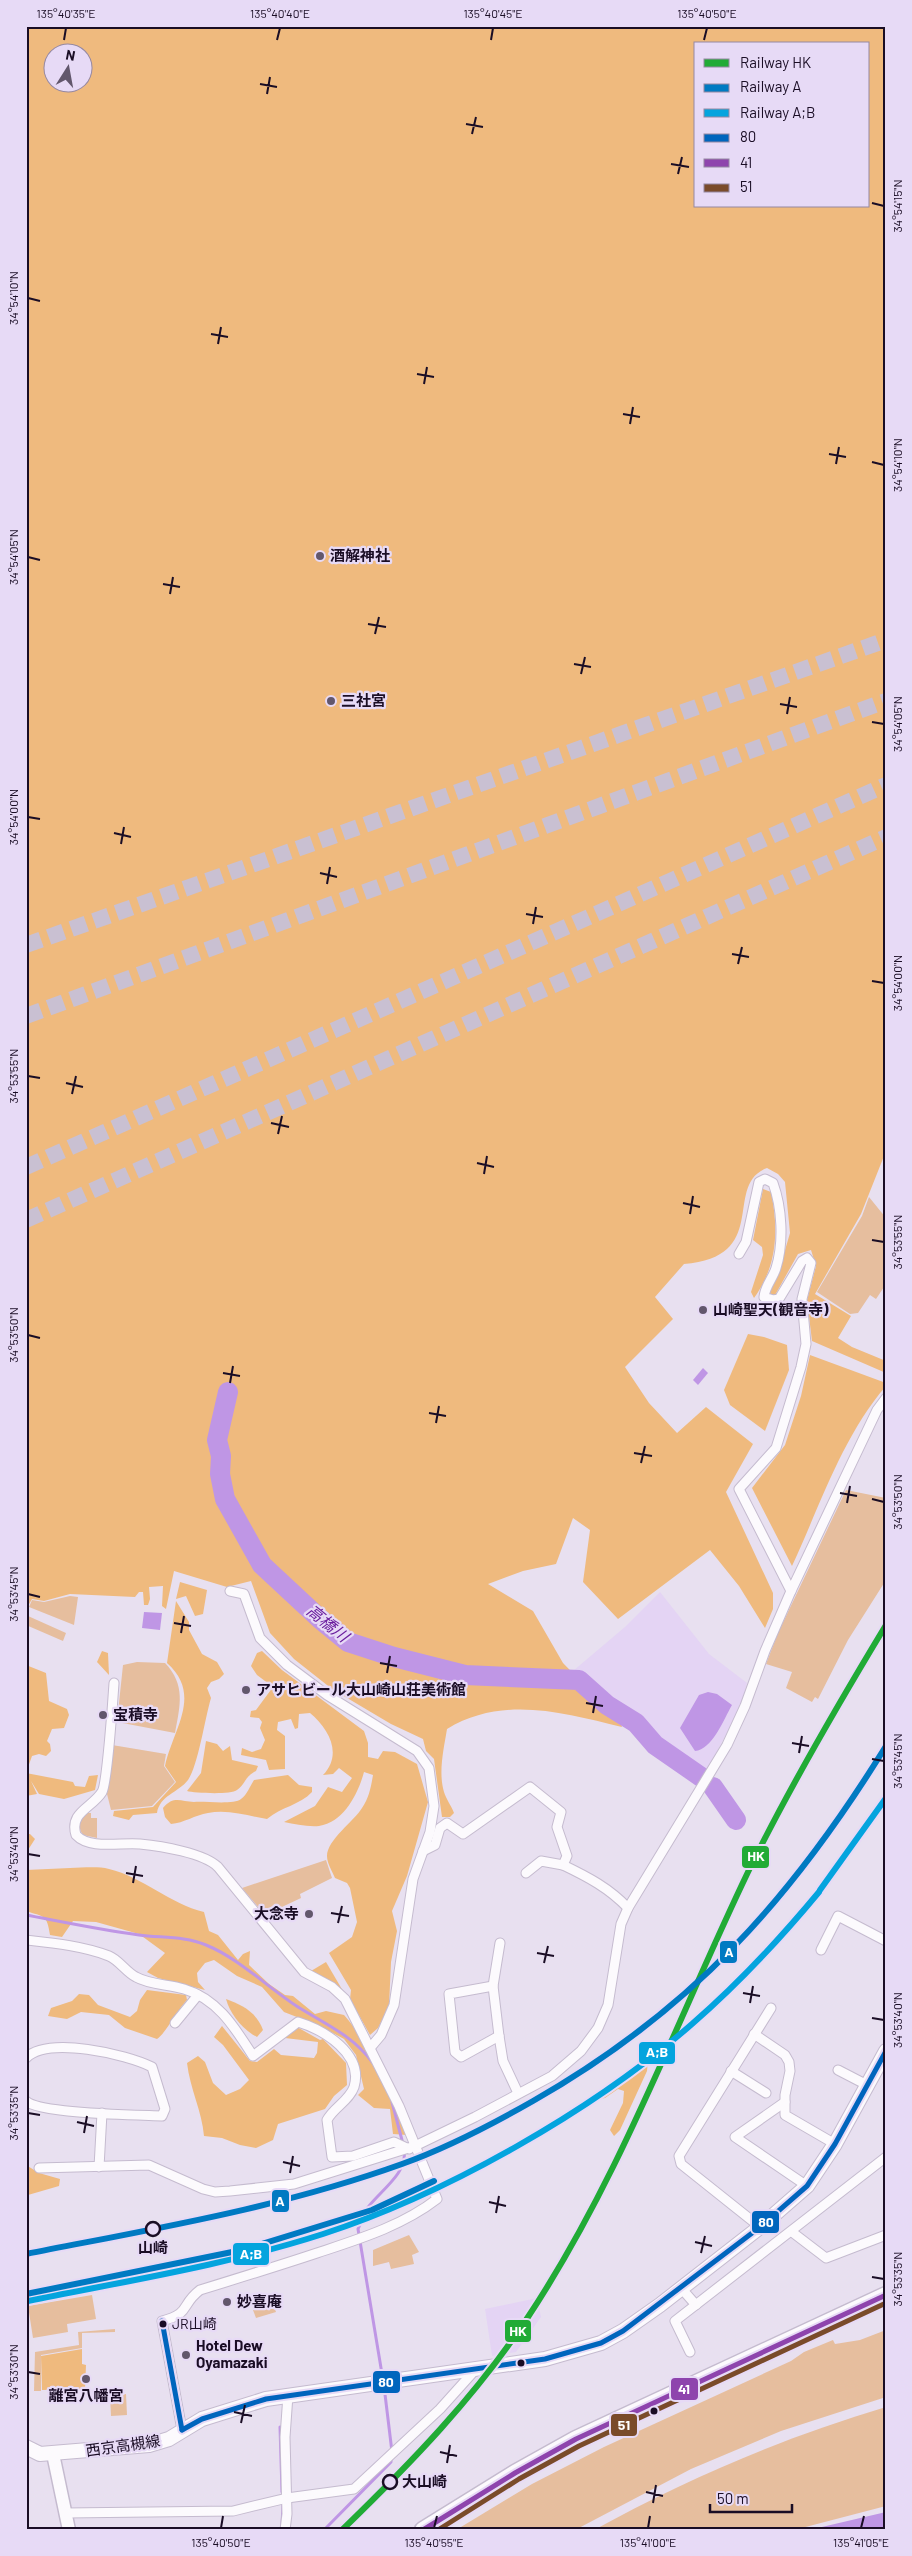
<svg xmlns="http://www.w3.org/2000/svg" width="912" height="2556" viewBox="0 0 912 2556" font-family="Barlow,'Noto Sans JP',sans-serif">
  <rect width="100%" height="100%" fill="#e8e0f0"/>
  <g fill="#e4d4f4">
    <path d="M660,1592L709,1654L747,1683L740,1707L705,1775L658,1743L636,1722L608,1705L573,1671L625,1627Z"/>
    <path d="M537,2298L541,2317L516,2352L492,2356L485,2309Z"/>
  </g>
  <g fill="#e6be9e">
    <path d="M869,1197L886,1218V1284L876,1299L870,1295L858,1313L850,1314L817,1292L862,1216Z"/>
    <path d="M846,1490L886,1498V1580L848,1640L818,1699L815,1697L812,1702L786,1688L792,1672L766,1664L778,1633Z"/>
    <path d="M70,1596L78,1597L74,1625L29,1607L32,1600L44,1602Z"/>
    <path d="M28,1616L66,1633L63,1641L26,1625Z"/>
    <path d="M137,1662L165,1663C186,1685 180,1706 175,1733L117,1722L123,1665Z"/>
    <path d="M112,1745L166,1754L164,1766L175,1782L152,1806L111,1810L107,1794Z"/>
    <path d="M87,1813H91V1818H97V1838L83,1835C77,1826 79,1820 87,1813Z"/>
    <path d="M326,1860L332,1878L300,1894L301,1898L265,1915L242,1888Z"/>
    <path d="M409,2235L419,2252L412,2255L414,2264L391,2269L389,2262L373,2266V2250Z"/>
    <path d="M270,2294L276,2312L256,2318L253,2310L257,2309L255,2303L244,2306L242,2299L250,2297L251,2300Z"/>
    <path d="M92,2295L96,2319L67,2324L68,2332L33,2338L28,2306Z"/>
    <path d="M115,2329V2332L82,2333V2348L41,2355V2391H34L35,2352L79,2345L78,2332Z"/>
    <path d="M886,2330V2397L781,2431L691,2469L575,2530H456L532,2484L604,2447L791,2361L804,2352L833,2340L835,2344L860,2340Z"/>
    <path d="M126,2394L127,2415L111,2416L110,2395Z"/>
    <path d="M886,2407V2506L794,2530H594C686,2479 785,2437 886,2407Z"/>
  </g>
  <g fill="#efba7e" fill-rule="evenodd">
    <path d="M26,26H886V1151L861,1214L815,1294L851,1316L838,1338L852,1347L886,1361V1373L812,1341L807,1300L816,1266L811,1250L798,1254L774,1297L768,1295L781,1264L790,1233L785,1182L778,1174L767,1168C722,1185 772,1257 684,1264L655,1297L673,1319L625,1367L649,1403L677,1433L706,1407L753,1444L726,1492L773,1593V1609L765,1628L739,1586L710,1550L618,1619L583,1582L590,1530L573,1518L556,1564L523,1571L488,1584L533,1611L563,1663L604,1705L618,1716L622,1727C564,1713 503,1695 447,1729C444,1748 438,1772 444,1792C446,1799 451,1805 454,1813L450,1817H442L434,1759L426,1751L423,1739L391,1724L332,1689L294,1659L270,1633L251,1581L227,1587L174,1571L166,1609L162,1606L163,1586L149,1587L150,1599L148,1605H144L143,1592H139L135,1597L70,1594L44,1601L32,1599L28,1606L26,1605ZM696,44H868V206H696ZM52,52H82V82H52Z"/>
    <path d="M763,1189L771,1192C779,1230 777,1267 754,1298L751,1292L763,1255L762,1247L753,1240Z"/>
    <path d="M748,1334L764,1337L787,1345L789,1370L765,1431L730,1405L724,1390Z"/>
    <path d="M810,1355L886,1383V1386C842,1437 820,1506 792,1566L752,1488L785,1445L801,1396Z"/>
    <path d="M180,1582L207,1590L203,1614L195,1616L186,1596L176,1599Z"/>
    <path d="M176,1601L189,1622V1630L202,1654L217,1662L224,1674L219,1679L211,1682L207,1688L211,1698C205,1718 198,1766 188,1780C178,1793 160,1795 157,1813L133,1815L129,1820L113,1816L114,1811L153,1807L176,1782L165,1766C173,1729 203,1695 167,1663Z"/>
    <path d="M102,1651L108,1653L109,1675L97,1662Z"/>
    <path d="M262,1651L282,1670L364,1731L368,1743V1757L378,1759L383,1751L395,1752L417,1764L428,1802L407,1876L392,1911L397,1931L391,1962L389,2007L378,2028L370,2035L350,1999L351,1990L329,1953L352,1937L357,1922L350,1888L347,1883L335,1878C332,1871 327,1863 327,1856C327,1840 354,1821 362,1808C369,1798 371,1787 373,1775L364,1772C358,1794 344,1822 319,1826C307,1827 295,1824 284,1822L315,1806L328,1787L342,1792L352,1778L339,1768L333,1774L323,1775C343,1754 329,1729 310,1713L299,1714L298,1728L295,1729L291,1719L278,1722L277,1730L285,1736V1769L269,1770L266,1760L241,1755L242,1748L252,1752L261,1749L265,1740L260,1728L262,1722L259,1718L250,1717L251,1711L256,1710L273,1687L257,1675L251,1666L257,1653Z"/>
    <path d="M26,1665L46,1673L49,1701L67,1709L69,1715L64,1728L52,1729L47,1741L50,1744L51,1751L46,1756L39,1754L32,1756L26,1773L73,1782L75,1786L85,1787L89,1776L98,1775L95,1790L64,1799L39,1794L31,1781L37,1794L26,1796Z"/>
    <path d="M206,1741L217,1744L223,1751L230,1746L232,1760L258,1766L256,1771C244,1777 246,1784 237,1790C231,1795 194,1793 187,1791L201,1773Z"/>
    <path d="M288,1775L299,1785L312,1787V1792C300,1805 281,1807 267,1819C248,1816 228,1809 208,1813C195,1815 184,1823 171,1824L165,1817L163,1808C174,1795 181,1802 194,1802C205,1801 234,1805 241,1799C247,1795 250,1786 254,1780Z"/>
    <path d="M26,1834H30L35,1839L26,1853Z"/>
    <path d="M70,1868C82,1868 97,1866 109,1869C143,1877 170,1904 204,1912L209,1931L218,1935L238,1960L243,1954L250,1951L249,1965L269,1984L285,1995L293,1996L315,2014L326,2011L344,2015C366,2038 396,2104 407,2135L393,2134L390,2109L374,2108L358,2095L364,2089L356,2055L344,2039L320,2026L284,2012L262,1987L237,1976L214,1960L205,1963L197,1973L198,1982L205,1990L158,1978L147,1972L165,1953L139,1934L96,1922L73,1921L62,1937L50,1935C47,1914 44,1917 26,1911V1870Z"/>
    <path d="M326,1962L343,1991L341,1992L311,1971Z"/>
    <path d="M147,1990L186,1995L187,2000C177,2010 166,2033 157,2039L125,2028L109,2015L81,2012L67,2019L48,2016L51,2008L72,2001L79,1994L89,1995L98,2005L130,2017L137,2011L140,2000Z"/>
    <path d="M226,1999C243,2005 257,2013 263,2030L257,2037C243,2030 230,2014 226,1999Z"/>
    <path d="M222,2026L250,2061L257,2062L274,2049L281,2055L314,2058L317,2053L318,2042L285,2038L297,2027L320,2040L323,2039L346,2063L347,2085L334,2096L325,2109L278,2124L273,2140L256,2148L240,2145L222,2138L204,2136C202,2111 190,2089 187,2063L198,2056L205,2062L213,2083L226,2095L240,2089L249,2080L223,2045L214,2037Z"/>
    <path d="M643,2060H648L647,2071L620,2130L614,2136L610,2130L623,2103L624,2091L618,2089L605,2098L596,2100L598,2094Z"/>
    <path d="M26,2165L39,2173L60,2179L59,2186L28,2195L26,2199Z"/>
    <path d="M82,2349V2364L86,2365L85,2389L42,2390L41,2356Z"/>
  </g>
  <g fill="#bf96e5">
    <path d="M703,1368L708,1373L698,1385L693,1380Z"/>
    <path d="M144,1612L162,1613L160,1630L142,1628Z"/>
    <path d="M708,1692L717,1694L732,1705C724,1719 712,1750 695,1751L680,1728L699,1695Z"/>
    <path d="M886,2512V2530H809Z"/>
  </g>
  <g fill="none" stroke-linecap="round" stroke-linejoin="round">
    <g stroke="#bf96e5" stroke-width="3">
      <path d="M26,1915C63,1922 101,1930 139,1935C161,1938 185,1936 206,1945C240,1959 267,1987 298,2007C327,2025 352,2035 373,2063"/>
      <path d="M392,2102L403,2144"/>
      <path d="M383,2380L358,2229C361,2223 363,2216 366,2210C378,2192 408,2174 404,2151"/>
      <path d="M384,2386L392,2452"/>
      <path d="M280,2427L282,2492"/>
      <path d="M282,2524L283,2505"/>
      <path d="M324,2530L391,2462V2458"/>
    </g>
    <g stroke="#bf96e5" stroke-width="20">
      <path d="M228,1392L217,1440L221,1456L220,1474L225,1499L262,1565L320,1619L348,1642L394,1657L465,1675L579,1680L607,1705L636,1723L655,1745L704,1779"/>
      <path d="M713,1787L736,1820"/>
    </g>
    <g stroke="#c9c0d2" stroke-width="16" stroke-dasharray="16 8" stroke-linecap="butt">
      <path d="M26,945L886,640"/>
      <path d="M26,1016L886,701"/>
      <path d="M26,1167L886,785"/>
      <path d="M26,1220L886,837"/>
    </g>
    <defs>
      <g id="street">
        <path d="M739,1254L746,1242L759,1182L765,1179L773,1183C782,1208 784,1242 776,1268C773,1278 765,1286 764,1297L773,1300L779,1299L802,1261L807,1258L811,1263L802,1299L806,1344L801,1367L776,1448L739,1489L791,1591"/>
        <path d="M230,1591L244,1594L260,1638L287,1665L327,1695L417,1751L429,1768L434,1806L430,1832L413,1879L394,2005L381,2035L370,2048"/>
        <path d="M114,1683C113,1699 107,1784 102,1792C92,1808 69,1812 76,1835C90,1850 121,1842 140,1844C161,1846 204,1853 218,1867L304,1972L332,1987L345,1999L399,2106L437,2199C402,2226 359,2239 317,2253C278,2266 239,2278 200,2290C180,2305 192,2313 162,2321L182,2430"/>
        <path d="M423,1851L435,1845L440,1828L447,1823L463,1834L530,1787L561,1812L557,1827L567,1856L563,1865C588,1877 609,1888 628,1908"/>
        <path d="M526,1873L541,1861L563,1865"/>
        <path d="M26,1940C53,1943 83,1946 109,1956C119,1960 126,1972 136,1977C150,1985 168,1984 184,1989C218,1999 235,2028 253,2056L298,2022C324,2030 364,2054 354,2087C349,2101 334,2107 327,2120L332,2157L353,2156L394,2142L409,2149"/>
        <path d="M500,1943L493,1986L499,2036L503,2061L518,2093"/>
        <path d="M821,1950L838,1916L886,1941"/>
        <path d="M493,1986L449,1994L455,2052L461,2057L499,2036"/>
        <path d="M175,2023L198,1995"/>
        <path d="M754,2034L785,2055L789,2062L790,2071L785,2095V2115L835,2144"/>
        <path d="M26,2058C48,2036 126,2054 152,2067L165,2109L162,2116C138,2115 40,2114 26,2101"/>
        <path d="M838,2070L867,2085"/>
        <path d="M731,2071L766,2093"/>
        <path d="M785,2102L735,2137L807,2186"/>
        <path d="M99,2167L102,2113"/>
        <path d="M39,2168L149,2165L203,2189L215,2192L230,2191L294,2184L415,2146L475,2117L552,2076L581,2051L598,2028L608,2005L621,1924L628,1908L727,1745L745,1706L765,1651L791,1591L877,1410L886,1398"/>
        <path d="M760,2227L681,2164L679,2156L771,2008"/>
        <path d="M792,2232L826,2258L886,2235"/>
        <path d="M681,2288L696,2305"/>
        <path d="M690,2352L675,2321L886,2157"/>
        <path d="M66,2513L233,2511L287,2498L354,2489L440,2409L476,2369"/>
        <path d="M285,2530L287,2514L285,2437L288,2395"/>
      </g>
      <path id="secondary" d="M53,2454L69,2530"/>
      <path id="primary" d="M26,2447L40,2454L149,2445L169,2439L202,2419L266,2399L545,2359L601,2343L623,2331L660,2305L760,2227L807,2186L835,2144L886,2051"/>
      <path id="highway" d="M423,2530L515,2473L576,2439L886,2295"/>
    </defs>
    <use href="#street" stroke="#c5bbcf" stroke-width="11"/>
    <use href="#secondary" stroke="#c5bbcf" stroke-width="15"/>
    <use href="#primary" stroke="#c5bbcf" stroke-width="16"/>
    <use href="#highway" stroke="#c5bbcf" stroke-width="19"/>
    <use href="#street" stroke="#fcfafd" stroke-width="9"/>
    <use href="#secondary" stroke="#fcfafd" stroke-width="12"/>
    <use href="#primary" stroke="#fcfafd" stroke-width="14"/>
    <use href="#highway" stroke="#fcfafd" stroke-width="16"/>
    <defs>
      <g id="bus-1">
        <path d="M162,2321L182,2430"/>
        <path d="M182,2430L202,2419L266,2399L545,2359L601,2343L623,2331L760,2227L807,2186L835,2144L886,2051"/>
      </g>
      <path id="bus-2" d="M423,2530L515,2473L576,2439L886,2295"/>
      <path id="bus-3" d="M438,2530L519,2479L579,2446L886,2303"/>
    </defs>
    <use href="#bus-1" stroke="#e7daf6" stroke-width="9"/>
    <use href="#bus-2" stroke="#e7daf6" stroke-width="9"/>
    <use href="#bus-3" stroke="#e7daf6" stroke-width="9"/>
    <use href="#bus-1" stroke="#0065bd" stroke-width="5"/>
    <use href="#bus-2" stroke="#8e44ad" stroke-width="5"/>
    <use href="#bus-3" stroke="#7a4b2a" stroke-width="5"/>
    <defs>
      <path id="rail-1" d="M342,2530C410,2464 476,2396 528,2317C620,2178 676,2022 748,1872C789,1788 837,1706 886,1625"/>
      <g id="rail-2">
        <path d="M26,2254C152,2229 280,2208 402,2164C447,2148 491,2125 533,2101C691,2011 791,1900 886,1746"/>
        <path d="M26,2294L242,2250L372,2210L434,2181"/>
      </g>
      <g id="rail-3">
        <path d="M820,1890L886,1798"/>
        <path d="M28,2301C126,2281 227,2265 323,2234C446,2194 594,2110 692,2024C738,1984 780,1939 819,1892"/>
      </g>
    </defs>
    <use href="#rail-1" stroke="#e7daf6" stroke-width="10"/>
    <use href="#rail-2" stroke="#e7daf6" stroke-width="10"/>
    <use href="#rail-3" stroke="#e7daf6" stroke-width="10"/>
    <use href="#rail-1" stroke="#21ab36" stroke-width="6"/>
    <use href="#rail-2" stroke="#007ac2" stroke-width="6"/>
    <use href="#rail-3" stroke="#04a4de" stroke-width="6"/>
  </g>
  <path fill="none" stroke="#1a0d25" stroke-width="2" d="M64,40L66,28M277,40L280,28M491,40L493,28M704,40L707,28M260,84L277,87M267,94L270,77M466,124L483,127M472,134L476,117M671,164L689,167M678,174L682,157M872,203L884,206M28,298L40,301M211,334L228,337M218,344L221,327M417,374L434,377M424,384L427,367M623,414L640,417M630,424L633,407M829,454L846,457M872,462L884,465M836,464L839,447M28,557L40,560M163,584L180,587M170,594L173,577M368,624L386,627M375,634L379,617M574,664L591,667M581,674L585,657M780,704L797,707M787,714L790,697M872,722L884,724M28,817L40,819M114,833L131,837M121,844L124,827M320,873L337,877M327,884L330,867M526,914L543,917M533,924L536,907M732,954L749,957M738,964L742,947M872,981L884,983M28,1076L40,1078M66,1083L83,1087M72,1094L76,1076M271,1123L289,1127M278,1134L282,1116M477,1163L494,1167M484,1174L487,1156M683,1203L700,1207M690,1214L693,1196M872,1240L884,1242M28,1335L40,1338M223,1373L240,1376M230,1383L233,1366M429,1413L446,1416M436,1423L439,1406M634,1453L652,1456M641,1463L645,1446M840,1493L857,1496M872,1499L884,1502M847,1503L850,1486M28,1594L40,1597M174,1623L191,1626M181,1633L184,1616M380,1663L397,1666M387,1673L390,1656M586,1703L603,1706M593,1713L596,1696M792,1743L809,1746M799,1753L802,1736M872,1759L884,1761M28,1854L40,1856M126,1873L143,1876M133,1883L136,1866M331,1913L349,1916M338,1923L342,1906M537,1953L554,1956M544,1963L548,1946M743,1993L760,1996M750,2003L753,1986M872,2018L884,2020M28,2113L40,2115M77,2122L94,2126M84,2133L87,2116M283,2162L300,2166M290,2173L293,2156M489,2202L506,2206M496,2213L499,2196M695,2242L712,2246M701,2253L705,2236M872,2277L884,2279M28,2372L40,2374M234,2412L252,2416M241,2423L245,2405M440,2452L457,2456M447,2463L450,2445M646,2492L663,2496M653,2503L656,2485M221,2528L223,2516M434,2528L437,2516M648,2528L650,2516M861,2528L864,2516"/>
  <g fill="#62576c" stroke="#e7daf6" stroke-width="2">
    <circle cx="320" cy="556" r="5"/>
    <circle cx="331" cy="701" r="5"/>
    <circle cx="703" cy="1310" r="5"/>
    <circle cx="246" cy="1690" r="5"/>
    <circle cx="103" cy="1715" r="5"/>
    <circle cx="309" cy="1914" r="5"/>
    <circle cx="227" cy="2302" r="5"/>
    <circle cx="186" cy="2355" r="5"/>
    <circle cx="86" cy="2379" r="5"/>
  </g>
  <g fill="#e7daf6" stroke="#1a0d25" stroke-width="2.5">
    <circle cx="153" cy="2229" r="7"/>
    <circle cx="390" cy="2482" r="7"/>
  </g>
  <g fill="#1a0d25" stroke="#e7daf6" stroke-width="2">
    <circle cx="163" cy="2324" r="4.5"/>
    <circle cx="521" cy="2363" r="4.5"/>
    <circle cx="654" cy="2411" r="4.5"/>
  </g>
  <g text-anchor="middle" stroke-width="4.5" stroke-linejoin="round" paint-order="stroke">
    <g font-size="14" fill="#1a0d25" stroke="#e7daf6" text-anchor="start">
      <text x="172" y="2329">JR山崎</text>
    </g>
    <g font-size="15" font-weight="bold" fill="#1a0d25" stroke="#e7daf6" text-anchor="start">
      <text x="330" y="561">酒解神社</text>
      <text x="341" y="706">三社宮</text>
      <text x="713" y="1315">山崎聖天(観音寺)</text>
      <text x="256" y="1695">アサヒビール大山崎山荘美術館</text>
      <text x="113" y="1720">宝積寺</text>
      <text x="299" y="1919" text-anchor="end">大念寺</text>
      <text x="237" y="2307">妙喜庵</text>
      <text x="196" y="2351">Hotel Dew<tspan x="196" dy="17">Oyamazaki</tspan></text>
      <text x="86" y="2401" text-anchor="middle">離宮八幡宮</text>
    </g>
    <g font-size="15" font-weight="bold" fill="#1a0d25" stroke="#e7daf6">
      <text x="153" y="2253">山崎</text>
      <text x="402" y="2487" text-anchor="start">大山崎</text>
    </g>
    <g font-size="15" fill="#1a0d25" stroke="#e7daf6">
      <text transform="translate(123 2446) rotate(-8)" y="5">西京高槻線</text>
    </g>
    <g font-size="16" font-style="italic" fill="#6b1f9e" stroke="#e7daf6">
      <text transform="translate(328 1623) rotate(39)" y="6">高橋川</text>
    </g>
  </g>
  <g stroke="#e7daf6" stroke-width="2">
    <rect x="741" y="1845" width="29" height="24" rx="5" fill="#21ab36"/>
    <rect x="719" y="1940" width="19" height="24" rx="5" fill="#007ac2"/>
    <rect x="638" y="2041" width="38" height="24" rx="5" fill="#04a4de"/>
    <rect x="271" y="2189" width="19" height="24" rx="5" fill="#007ac2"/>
    <rect x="751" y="2210" width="29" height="24" rx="5" fill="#0065bd"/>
    <rect x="232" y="2242" width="38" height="24" rx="5" fill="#04a4de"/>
    <rect x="504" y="2319" width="28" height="24" rx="5" fill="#21ab36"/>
    <rect x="372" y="2370" width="29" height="24" rx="5" fill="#0065bd"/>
    <rect x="670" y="2377" width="29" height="24" rx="5" fill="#8e44ad"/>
    <rect x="610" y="2413" width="28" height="24" rx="5" fill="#7a4b2a"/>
  </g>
  <g font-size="14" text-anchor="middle" font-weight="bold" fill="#fff">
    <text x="756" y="1861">HK</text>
    <text x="729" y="1957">A</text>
    <text x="657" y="2057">A;B</text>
    <text x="280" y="2206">A</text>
    <text x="766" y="2227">80</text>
    <text x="251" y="2259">A;B</text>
    <text x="518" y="2336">HK</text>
    <text x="386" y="2387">80</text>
    <text x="684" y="2394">41</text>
    <text x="624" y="2430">51</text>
  </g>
  <rect width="912" height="2556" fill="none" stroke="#e7daf6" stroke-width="55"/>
  <rect x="694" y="42" width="175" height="165" fill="#e7daf6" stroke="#9588a2"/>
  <rect x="704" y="59" width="25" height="8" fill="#21ab36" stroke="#9588a2"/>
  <text x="740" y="68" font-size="15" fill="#1a0d25">Railway HK</text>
  <rect x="704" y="84" width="25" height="8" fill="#007ac2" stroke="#9588a2"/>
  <text x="740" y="92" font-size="15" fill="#1a0d25">Railway A</text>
  <rect x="704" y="109" width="25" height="8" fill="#04a4de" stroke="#9588a2"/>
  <text x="740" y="118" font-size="15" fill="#1a0d25">Railway A;B</text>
  <rect x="704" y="134" width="25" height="8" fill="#0065bd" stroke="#9588a2"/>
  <text x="740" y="142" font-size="15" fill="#1a0d25">80</text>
  <rect x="704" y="159" width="25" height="8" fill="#8e44ad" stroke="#9588a2"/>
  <text x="740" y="168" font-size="15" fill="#1a0d25">41</text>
  <rect x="704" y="184" width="25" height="8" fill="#7a4b2a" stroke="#9588a2"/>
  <text x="740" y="192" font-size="15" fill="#1a0d25">51</text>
  <g transform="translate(68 68) rotate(11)"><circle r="24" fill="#e7daf6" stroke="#9588a2"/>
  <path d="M0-4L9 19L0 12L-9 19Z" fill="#62576c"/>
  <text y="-8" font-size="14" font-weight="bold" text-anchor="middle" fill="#1a0d25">N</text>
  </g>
  <path d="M710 2504v8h82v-8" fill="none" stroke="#1a0d25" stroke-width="2.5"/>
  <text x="717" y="2504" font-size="15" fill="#1a0d25" stroke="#e7daf6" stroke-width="4" paint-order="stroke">50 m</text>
  <rect x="28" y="28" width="856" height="2500" fill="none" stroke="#1a0d25" stroke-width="2"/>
  <g font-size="12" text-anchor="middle" fill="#1a0d25">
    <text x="66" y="18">135°40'35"E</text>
    <text x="280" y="18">135°40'40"E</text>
    <text x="493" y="18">135°40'45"E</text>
    <text x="707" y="18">135°40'50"E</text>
    <text transform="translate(898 206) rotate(-90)" y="4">34°54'15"N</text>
    <text transform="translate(14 298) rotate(-90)" y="4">34°54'10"N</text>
    <text transform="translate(898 465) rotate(-90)" y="4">34°54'10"N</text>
    <text transform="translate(14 557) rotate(-90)" y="4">34°54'05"N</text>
    <text transform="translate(898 724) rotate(-90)" y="4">34°54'05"N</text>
    <text transform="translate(14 817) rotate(-90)" y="4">34°54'00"N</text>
    <text transform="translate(898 983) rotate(-90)" y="4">34°54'00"N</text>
    <text transform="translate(14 1076) rotate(-90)" y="4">34°53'55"N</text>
    <text transform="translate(898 1242) rotate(-90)" y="4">34°53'55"N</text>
    <text transform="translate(14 1335) rotate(-90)" y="4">34°53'50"N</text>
    <text transform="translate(898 1502) rotate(-90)" y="4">34°53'50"N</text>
    <text transform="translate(14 1594) rotate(-90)" y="4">34°53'45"N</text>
    <text transform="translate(898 1761) rotate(-90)" y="4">34°53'45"N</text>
    <text transform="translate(14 1854) rotate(-90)" y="4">34°53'40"N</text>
    <text transform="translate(898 2020) rotate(-90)" y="4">34°53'40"N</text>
    <text transform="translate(14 2113) rotate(-90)" y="4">34°53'35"N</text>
    <text transform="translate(898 2279) rotate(-90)" y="4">34°53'35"N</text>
    <text transform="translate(14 2372) rotate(-90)" y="4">34°53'30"N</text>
    <text x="221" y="2547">135°40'50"E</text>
    <text x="434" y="2547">135°40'55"E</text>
    <text x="648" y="2547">135°41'00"E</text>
    <text x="861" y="2547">135°41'05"E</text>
  </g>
</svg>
